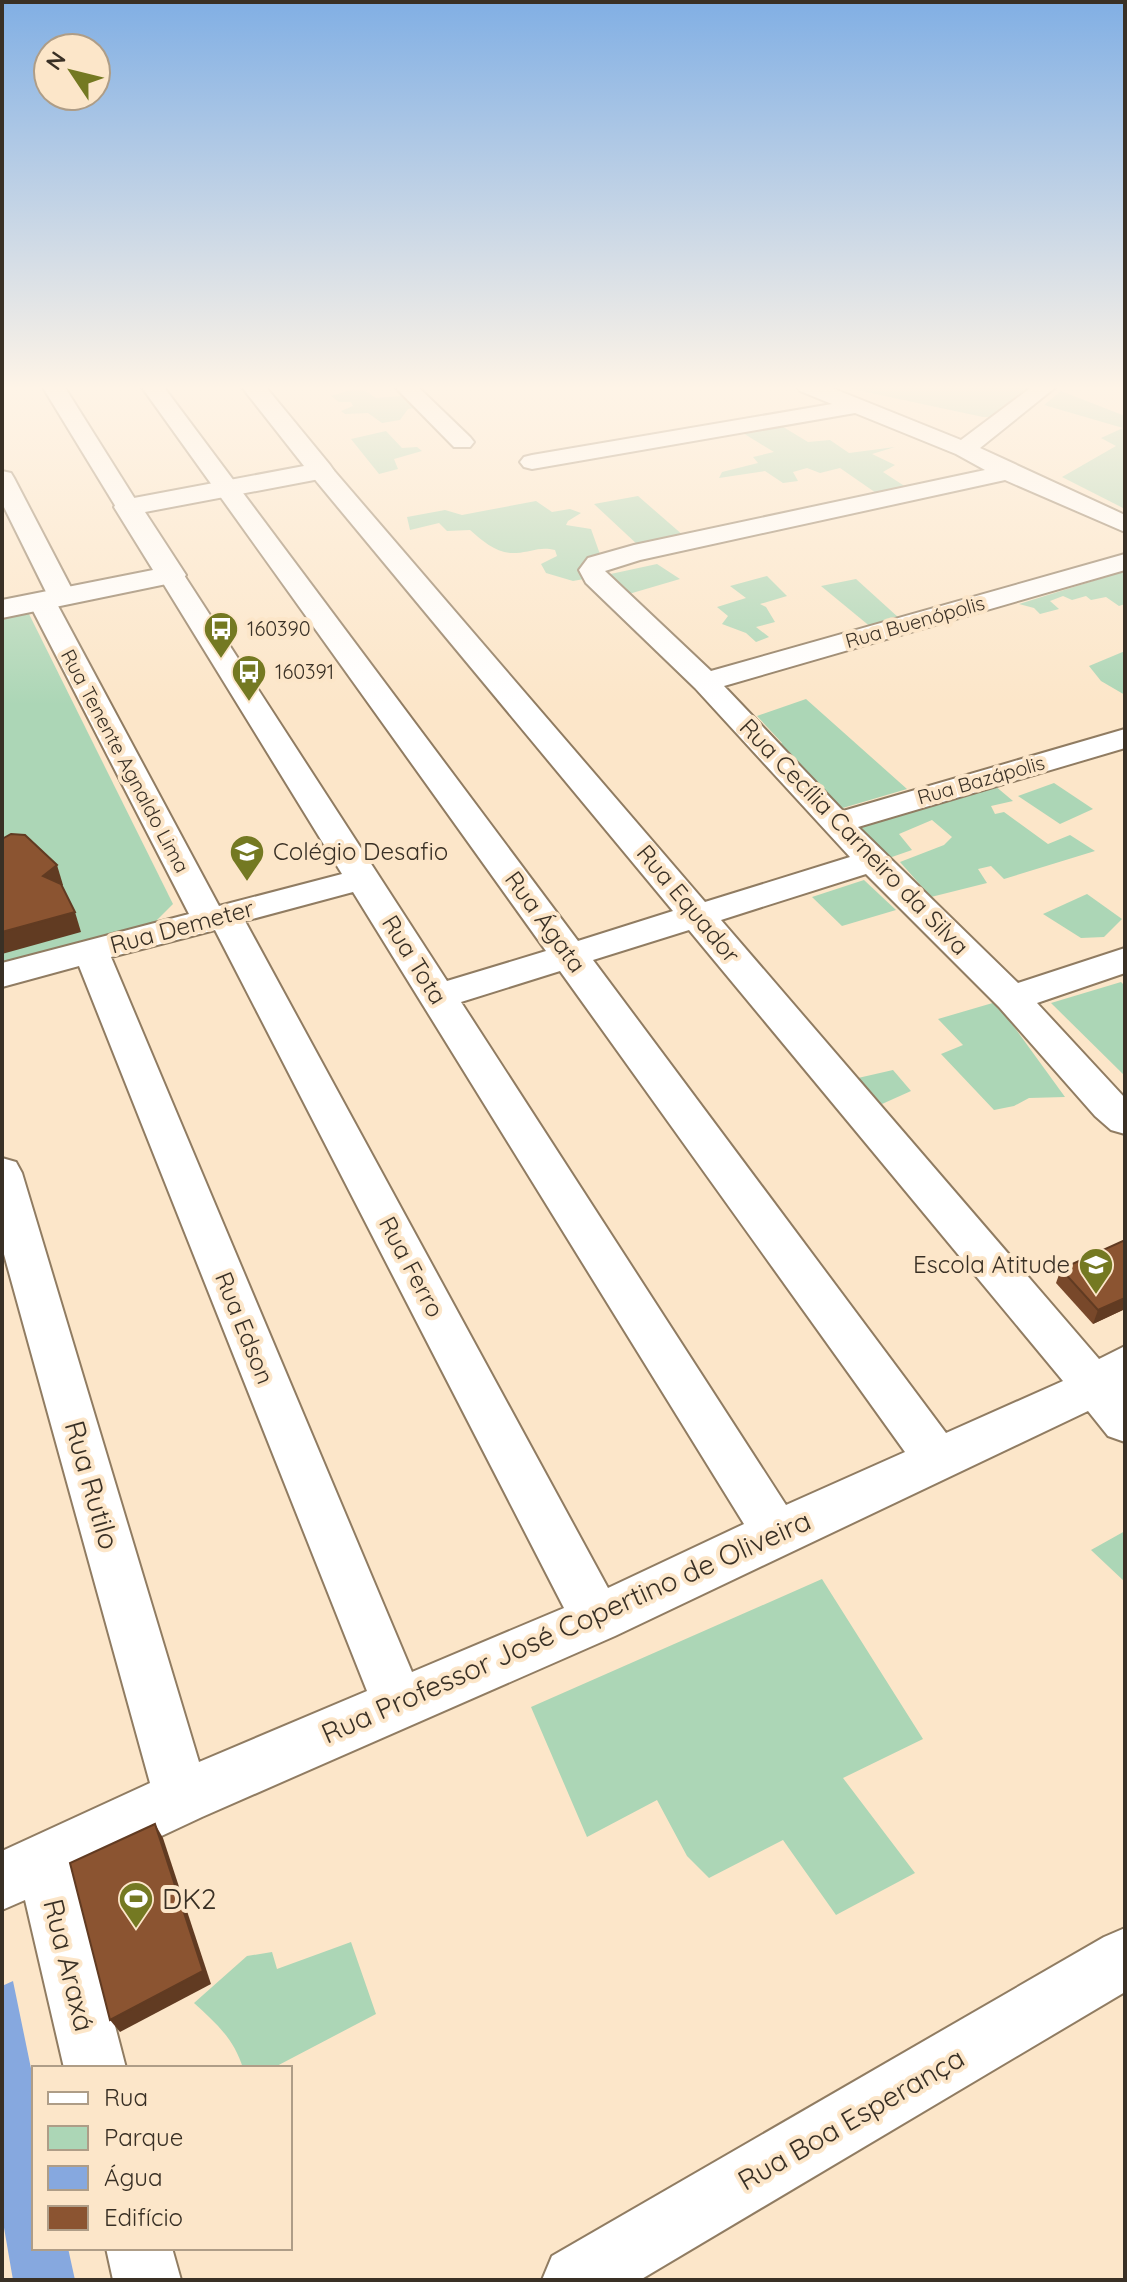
<svg xmlns="http://www.w3.org/2000/svg" width="1127" height="2282" viewBox="0 0 1127 2282" font-family="Quicksand,sans-serif">
  <rect width="100%" height="100%" fill="#fce6c9"/>
  <g fill="#acd6b6">
    <path d="M838,386H1025L1032,394L996,417H983Z"/>
    <path d="M353,389L364,390L376,398L401,396L415,408L408,409L400,420L382,423L368,413L345,414L341,411L353,406L351,402H339L331,396Z"/>
    <path d="M1061,391L1125,416V509L1062,477L1116,446L1101,438L1123,428L1044,405Z"/>
    <path d="M780,425L808,442L830,440L849,453L895,447L872,454L895,465L883,472L909,489L879,495L840,468L820,473L807,468L793,472L798,481L783,483L765,471L719,478L722,472L758,463L753,457L774,452L738,430Z"/>
    <path d="M386,431L402,448L417,447L422,451L394,459L398,469L379,474L351,439Z"/>
    <path d="M638,496L684,536L639,546L594,504Z"/>
    <path d="M536,501L552,512L570,509L581,513L568,521L566,525L591,529L601,557L584,579L573,581L546,573L541,564L557,556L555,550C540,546 531,552 516,553C497,554 484,542 470,530L447,531L439,523L410,530L407,517L445,510L462,515Z"/>
    <path d="M657,564L680,579L622,596L606,575Z"/>
    <path d="M1125,571V604L1119,606L1106,597L1091,600L1086,596L1072,600L1063,596L1050,601L1059,609L1040,614L1034,608L1019,604Z"/>
    <path d="M767,576L787,596L760,604L766,607L775,622L756,627L769,637L756,642L746,633L722,624L728,616L717,607L746,598L730,586Z"/>
    <path d="M856,579L899,618L872,628L821,586Z"/>
    <path d="M27,610L173,904L151,926L2,966V615Z"/>
    <path d="M1125,651V695L1101,681L1089,666Z"/>
    <path d="M806,699L907,789L836,810L773,749L782,743L757,716Z"/>
    <path d="M1054,783L1093,809L1060,824L1018,796Z"/>
    <path d="M994,785L1013,801L991,806L995,814L1004,812L1048,844L1070,835L1095,851L1004,879L991,866L978,869L987,883L931,897L900,862L944,845L952,837L932,820L899,834L912,850L889,858L858,828Z"/>
    <path d="M864,880L896,910L842,926L812,897Z"/>
    <path d="M1087,894L1122,919L1104,937L1081,938L1043,914Z"/>
    <path d="M1121,982L1125,986V1076L1051,1003Z"/>
    <path d="M996,1002L1065,1097L1029,1098L1014,1106L994,1110L941,1054L963,1045L938,1019Z"/>
    <path d="M893,1070L911,1091L882,1104L858,1078Z"/>
    <path d="M1125,1531V1582L1091,1550Z"/>
    <path d="M822,1579L923,1739L843,1778L915,1873L836,1915L783,1840L709,1878L687,1856L657,1800L587,1837L531,1707Z"/>
    <path d="M351,1942L376,2014L273,2068H243C234,2039 216,2023 194,2003L247,1956L272,1952L277,1969Z"/>
  </g>
  <path fill="#86a8df" d="M13,1981L34,2083V2248H68L75,2280H13L2,2216V1986Z"/>
  <g fill="none" stroke-linecap="round" stroke-linejoin="round">
    <defs>
      <g id="minor">
        <path d="M42,386H64L140,507L137,512H119Z"/>
        <path d="M141,386H163L578,941L673,911L312,476L309,471L312,466H330L705,902L850,857L695,688L586,583L579,570L588,558L634,545L985,470L956,454L855,413L532,469L524,467L520,462L524,457L532,455L832,404L800,391L797,386H827L961,440L1033,386H1057L980,448L1125,515V532L1005,480L640,560L605,571L711,671L1125,554V570L724,686L843,811L1125,729V748L858,827L1018,983L1125,948V973L1037,1003L1125,1098V1134L1111,1130L1095,1116L999,1007L866,874L721,920L1099,1359L1125,1346V1442L1108,1436L1088,1411L615,1636L202,1817L76,1876L126,2068H64L25,1900L2,1910V1851L150,1783L2,1247V1158L16,1162L22,1173L199,1762L367,1691L79,966L2,987V963L189,914L28,601L32,595L47,594L2,503V471L11,473L14,478L76,597L72,603L57,604L219,906L342,874L158,575L162,569H180L184,575L447,981L546,951ZM353,892L744,1524L608,1588L245,921ZM215,930L564,1608L412,1672L111,957ZM689,930L1063,1381L946,1433L593,960ZM560,971L905,1452L786,1505L461,1002Z"/>
        <path d="M394,386H417L470,437L474,442L470,447H454Z"/>
        <path d="M1125,1928V1992L640,2280H542L552,2256L1104,1937Z"/>
        <path d="M106,2248H172L181,2280H113Z"/>
      </g>
      <path id="tertiary" d="M241,386H265L330,465L334,471L330,477L145,512L186,575L181,581L2,618V600L153,570L114,507L118,501L304,466Z"/>
    </defs>
    <use href="#minor" stroke="#907c62" stroke-width="4"/>
    <use href="#tertiary" stroke="#907c62" stroke-width="4"/>
    <use href="#minor" fill="#fff" fill-rule="evenodd"/>
    <use href="#tertiary" fill="#fff" fill-rule="evenodd"/>
  </g>
  <path fill="#78482a" d="M1061,1269L1125,1309L1093,1324L1056,1283Z"/>
  <g fill="#613b22">
    <path d="M57,865L63,885L49,896L43,876Z"/>
    <path d="M75,912L81,932L2,954V932Z"/>
    <path d="M1125,1298V1309L1093,1324L1098,1310Z"/>
    <path d="M155,1824L163,1838L211,1984L120,2032L110,2020Z"/>
  </g>
  <g fill="#8b5431" stroke="#613b22" stroke-width="2">
    <path d="M11,834L25,835L57,865L43,876L61,884L75,912L2,932V839Z"/>
    <path d="M1125,1240V1298L1098,1310L1061,1269Z"/>
    <path d="M155,1824L203,1971L110,2020L70,1863Z"/>
  </g>
  <linearGradient id="sky" x2="0" y2="1"><stop stop-color="#81afe4"/><stop offset="0.55" stop-color="#fef4e7"/><stop offset="1" stop-color="#fef4e7" stop-opacity="0"/></linearGradient>
  <rect width="1127" height="705" fill="url(#sky)"/>
  <defs>
    <symbol id="bus-pin" viewBox="-11 -11 22 30"><path d="M0 17L-7.5 6A9.5 9.5 0 1 1 7.5 6Z" fill="#747922" stroke="#fce6c9"/><path d="M-5-6H5V4H4V6H2V4H-2V6H-4V4H-5ZM-3.5-4V0h7V-4ZM-3.5 1.2v1.5H-2V1.2ZM2 1.2v1.5H3.5V1.2Z" fill="#fff"/></symbol>
    <symbol id="school-pin" viewBox="-11 -11 22 30"><path d="M0 17L-7.5 6A9.5 9.5 0 1 1 7.5 6Z" fill="#747922" stroke="#fce6c9"/><path d="M0-5L7-2L0 1L-7-2ZM-4 1L0 2.5L4 1V4Q0 6-4 4Z" fill="#fff"/></symbol>
    <symbol id="stadium-pin" viewBox="-11 -11 22 30"><path d="M0 17L-7.5 6A9.5 9.5 0 1 1 7.5 6Z" fill="#747922" stroke="#fce6c9"/><path d="M0-5a6.5 5 0 1 0 0 10a6.5 5 0 1 0 0-10ZM-3.5-1.8h7v3.6h-7Z" fill="#fff"/></symbol>
  </defs>
  <g fill-rule="evenodd">
    <use href="#bus-pin" x="201" y="609" width="40" height="54"/>
    <use href="#bus-pin" x="229" y="652" width="40" height="54"/>
    <use href="#school-pin" x="227" y="832" width="40" height="54"/>
    <use href="#school-pin" x="1076" y="1245" width="40" height="54"/>
    <use href="#stadium-pin" x="116" y="1879" width="40" height="54"/>
  </g>
  <g text-anchor="middle" stroke-width="8" stroke-linejoin="round" paint-order="stroke">
    <g font-size="20" fill="#393025" stroke="#fce6c9">
      <text transform="translate(915 622) rotate(-16)" y="7">Rua Buenópolis</text>
      <text transform="translate(125 761) rotate(62)" y="7">Rua Tenente Agnaldo Lima</text>
      <text transform="translate(981 780) rotate(-16)" y="7">Rua Bazápolis</text>
    </g>
    <g font-size="20" fill="#393025" stroke="#fce6c9" text-anchor="start">
      <text x="247" y="636">160390</text>
      <text x="275" y="679">160391</text>
    </g>
    <g font-size="24" fill="#393025" stroke="#fce6c9">
      <text transform="translate(854 837) rotate(46)" y="8">Rua Cecília Carneiro da Silva</text>
      <text transform="translate(688 904) rotate(50)" y="8">Rua Equador</text>
      <text transform="translate(545 922) rotate(54)" y="8">Rua Ágata</text>
      <text transform="translate(182 927) rotate(-15)" y="8">Rua Demeter</text>
      <text transform="translate(414 960) rotate(58)" y="8">Rua Tota</text>
      <text transform="translate(411 1267) rotate(62)" y="8">Rua Ferro</text>
      <text transform="translate(244 1328) rotate(68)" y="8">Rua Edson</text>
    </g>
    <g font-size="24" fill="#393025" stroke="#fce6c9" text-anchor="start">
      <text x="273" y="860">Colégio Desafio</text>
      <text x="1070" y="1273" text-anchor="end">Escola Atitude</text>
    </g>
    <g font-size="28" fill="#393025" stroke="#fce6c9">
      <text transform="translate(92 1485) rotate(74)" y="10">Rua Rutilo</text>
      <text transform="translate(566 1627) rotate(-24)" y="10">Rua Professor José Copertino de Oliveira</text>
      <text transform="translate(69 1965) rotate(76)" y="10">Rua Araxá</text>
      <text transform="translate(851 2119) rotate(-30)" y="10">Rua Boa Esperança</text>
    </g>
    <g font-size="28" fill="#393025" stroke="#fce6c9" text-anchor="start">
      <text x="162" y="1909">DK2</text>
    </g>
  </g>
  <rect width="1127" height="2282" fill="none" stroke="#393025" stroke-width="8"/>
  <rect x="32" y="2066" width="260" height="184" fill="#fce6c9" stroke="#ae9d87" stroke-width="2"/>
  <rect x="48" y="2092" width="40" height="12" fill="#ffffff" stroke="#ae9d87" stroke-width="2"/>
  <text x="104" y="2106" font-size="24" fill="#393025">Rua</text>
  <rect x="48" y="2126" width="40" height="24" fill="#acd6b6" stroke="#ae9d87" stroke-width="2"/>
  <text x="104" y="2146" font-size="24" fill="#393025">Parque</text>
  <rect x="48" y="2166" width="40" height="24" fill="#86a8df" stroke="#ae9d87" stroke-width="2"/>
  <text x="104" y="2186" font-size="24" fill="#393025">Água</text>
  <rect x="48" y="2206" width="40" height="24" fill="#8b5431" stroke="#ae9d87" stroke-width="2"/>
  <text x="104" y="2226" font-size="24" fill="#393025">Edifício</text>
  <g transform="translate(72 72) rotate(305)"><circle r="38" fill="#fce6c9" stroke="#ae9d87" stroke-width="2"/>
  <path d="M0-6L14 30L0 20L-14 30Z" fill="#747922"/>
  <text y="-12" font-size="22" font-weight="bold" text-anchor="middle" fill="#393025">N</text>
  </g>
</svg>
